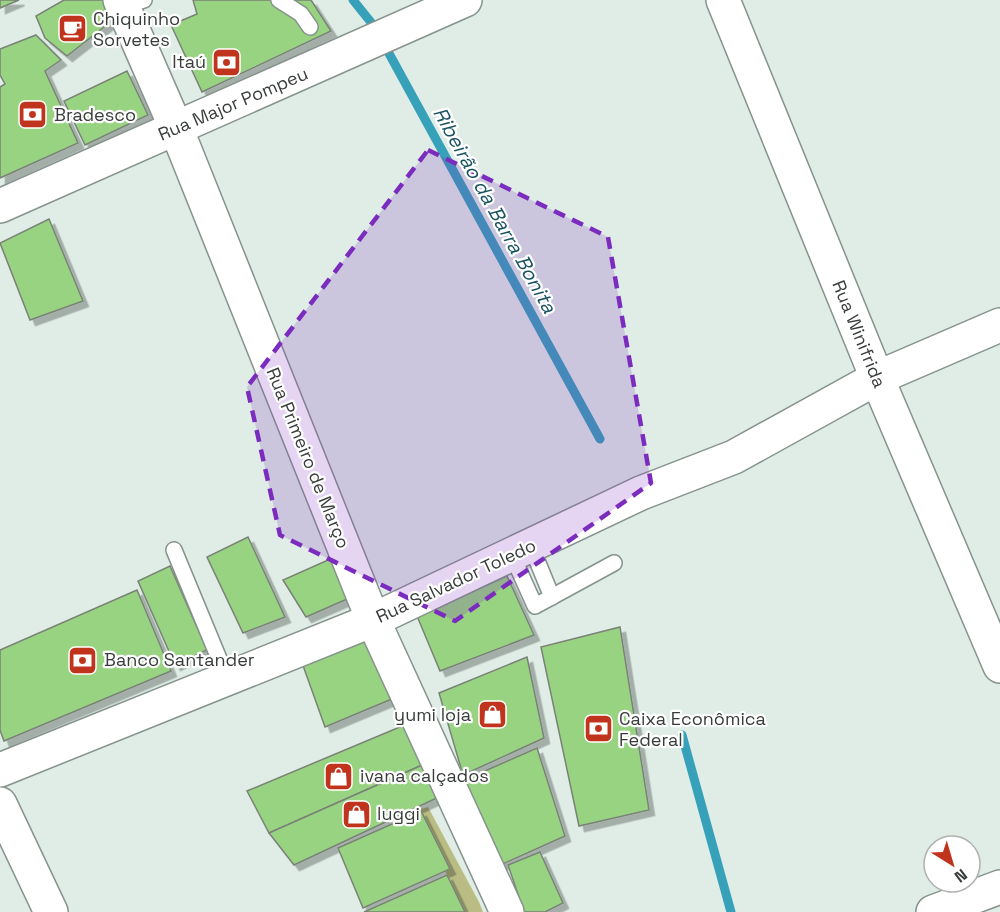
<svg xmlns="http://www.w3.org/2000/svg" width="1000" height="912" viewBox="0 0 1000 912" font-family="'Space Grotesk',sans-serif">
  <defs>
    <filter id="shadow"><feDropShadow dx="5.5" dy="5.5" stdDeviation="0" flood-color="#0004"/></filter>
  </defs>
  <rect width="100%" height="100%" fill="#dfede6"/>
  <path fill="#b9bd84" d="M428,807L479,902L483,912H464L417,810Z"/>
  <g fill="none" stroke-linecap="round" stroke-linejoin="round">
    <g stroke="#36a1b9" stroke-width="9">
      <path d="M353,0L374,26L600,439"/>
      <path d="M682,735L731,912"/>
    </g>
  </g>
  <g fill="#98d381" stroke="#7a8277" stroke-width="1.5" filter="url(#shadow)">
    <path d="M0,0H19L0,8Z"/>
    <path d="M64,0H107L113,20L67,56L45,38L36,16Z"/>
    <path d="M193,0H311L331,31L202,92L171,25L197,14Z"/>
    <path d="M36,35L61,60L45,71L78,143L0,178V87L5,84L0,75V49Z"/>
    <path d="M127,71L148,115L85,145L64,101Z"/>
    <path d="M49,219L83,301L30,320L0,243Z"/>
    <path d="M248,537L285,617L243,633L207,557Z"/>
    <path d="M337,556L354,596L306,617L283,580Z"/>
    <path d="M170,566L207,650L175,665L138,581Z"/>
    <path d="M507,576L534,635L440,671L417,616Z"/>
    <path d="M137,590L171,671L4,741L0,730V650Z"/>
    <path d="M620,627L649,810L579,826L541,647Z"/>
    <path d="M369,631L399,696L325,727L301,660Z"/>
    <path d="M527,657L544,738L463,775L439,693Z"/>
    <path d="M407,724L429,762L269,833L247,791Z"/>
    <path d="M537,748L565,836L496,867L462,781Z"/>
    <path d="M429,762L441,796L294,865L269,833Z"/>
    <path d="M421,811L450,869L363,908L338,848Z"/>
    <path d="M540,852L563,903L545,912H524L508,865Z"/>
    <path d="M447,875L465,912H364Z"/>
  </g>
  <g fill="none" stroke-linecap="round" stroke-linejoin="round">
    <defs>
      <g id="service">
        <path d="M279,0L301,14L310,27"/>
        <path d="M123,7L144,0"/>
        <path d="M531,546L552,597"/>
        <path d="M174,550L227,678"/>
        <path d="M512,555L535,606L614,563"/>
      </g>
      <g id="tertiary">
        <path d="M120,0L176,128L373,620L507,912"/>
        <path d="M723,0L877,378L1000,666"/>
        <path d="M0,206L465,0"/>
        <path d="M0,770L373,620L641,493L734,457L877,378L1000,325"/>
        <path d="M0,804L51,912"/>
      </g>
      <path id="secondary" d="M933,912L1000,887"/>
    </defs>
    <use href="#service" stroke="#86938c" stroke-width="18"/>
    <use href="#tertiary" stroke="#86938c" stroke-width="36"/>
    <use href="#secondary" stroke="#86938c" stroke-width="36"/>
    <use href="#service" stroke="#fff" stroke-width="15"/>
    <use href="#tertiary" stroke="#fff" stroke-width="33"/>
    <use href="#secondary" stroke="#fff" stroke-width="33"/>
  </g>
  <path fill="#7b2cbf" fill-opacity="0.2" stroke="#7b2cbf" stroke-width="4.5" stroke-dasharray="12 8" stroke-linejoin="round" d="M428,150L608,237L651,483L455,621L280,535L247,387Z"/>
  <defs>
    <symbol id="cafe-square" viewBox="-11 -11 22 22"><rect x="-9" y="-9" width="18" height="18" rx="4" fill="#c0341d" stroke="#fff"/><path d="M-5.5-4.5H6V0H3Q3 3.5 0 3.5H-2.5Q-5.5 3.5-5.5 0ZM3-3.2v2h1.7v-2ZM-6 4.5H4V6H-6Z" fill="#fff"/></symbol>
    <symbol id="bank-square" viewBox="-11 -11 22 22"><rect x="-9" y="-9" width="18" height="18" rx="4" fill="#c0341d" stroke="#fff"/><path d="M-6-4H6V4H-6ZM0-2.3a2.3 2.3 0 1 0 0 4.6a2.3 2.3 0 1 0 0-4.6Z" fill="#fff"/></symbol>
    <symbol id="shop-square" viewBox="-11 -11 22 22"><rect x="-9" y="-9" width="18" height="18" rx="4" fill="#c0341d" stroke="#fff"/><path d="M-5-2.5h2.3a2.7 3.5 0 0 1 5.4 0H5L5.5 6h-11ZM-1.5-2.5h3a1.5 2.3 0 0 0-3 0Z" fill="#fff"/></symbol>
  </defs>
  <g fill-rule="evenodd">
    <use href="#cafe-square" x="56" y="12" width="33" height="33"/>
    <use href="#bank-square" x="210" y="46" width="33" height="33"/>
    <use href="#bank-square" x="16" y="98" width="33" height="33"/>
    <use href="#bank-square" x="66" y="644" width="33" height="33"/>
    <use href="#shop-square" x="476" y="698" width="33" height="33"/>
    <use href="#bank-square" x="582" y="712" width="33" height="33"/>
    <use href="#shop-square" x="322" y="760" width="33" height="33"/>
    <use href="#shop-square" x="340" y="798" width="33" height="33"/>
  </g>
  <g text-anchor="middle" stroke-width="4.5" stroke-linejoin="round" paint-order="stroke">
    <g font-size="18" fill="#383d3a" stroke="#fff" text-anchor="start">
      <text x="93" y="25">Chiquinho<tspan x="93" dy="21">Sorvetes</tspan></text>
      <text x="206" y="68" text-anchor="end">Itaú</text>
      <text x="54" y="121">Bradesco</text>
      <text x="104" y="666">Banco Santander</text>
      <text x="471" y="721" text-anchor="end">yumi loja</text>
      <text x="619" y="725">Caixa Econômica<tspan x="619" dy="21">Federal</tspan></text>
      <text x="360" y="782">ivana calçados</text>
      <text x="377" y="820">luggi</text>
    </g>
    <g font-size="18" fill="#383d3a" stroke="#fff">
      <text transform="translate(233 104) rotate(-23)" y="6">Rua Major Pompeu</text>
      <text transform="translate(859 334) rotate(68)" y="6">Rua Winifrida</text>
      <text transform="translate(308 458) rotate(68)" y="6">Rua Primeiro de Março</text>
      <text transform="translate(456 581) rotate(-25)" y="6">Rua Salvador Toledo</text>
    </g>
    <g font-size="20" font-style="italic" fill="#185360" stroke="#fff">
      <text transform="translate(495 210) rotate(61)" y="7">Ribeirão da Barra Bonita</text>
    </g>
  </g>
  <g transform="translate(952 864) rotate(143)"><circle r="28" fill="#ffffff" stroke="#afb1b0" stroke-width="1.5"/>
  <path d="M0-4.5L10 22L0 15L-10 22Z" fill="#c0341d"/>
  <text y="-9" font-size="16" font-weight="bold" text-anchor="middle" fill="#383d3a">N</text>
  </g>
</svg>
